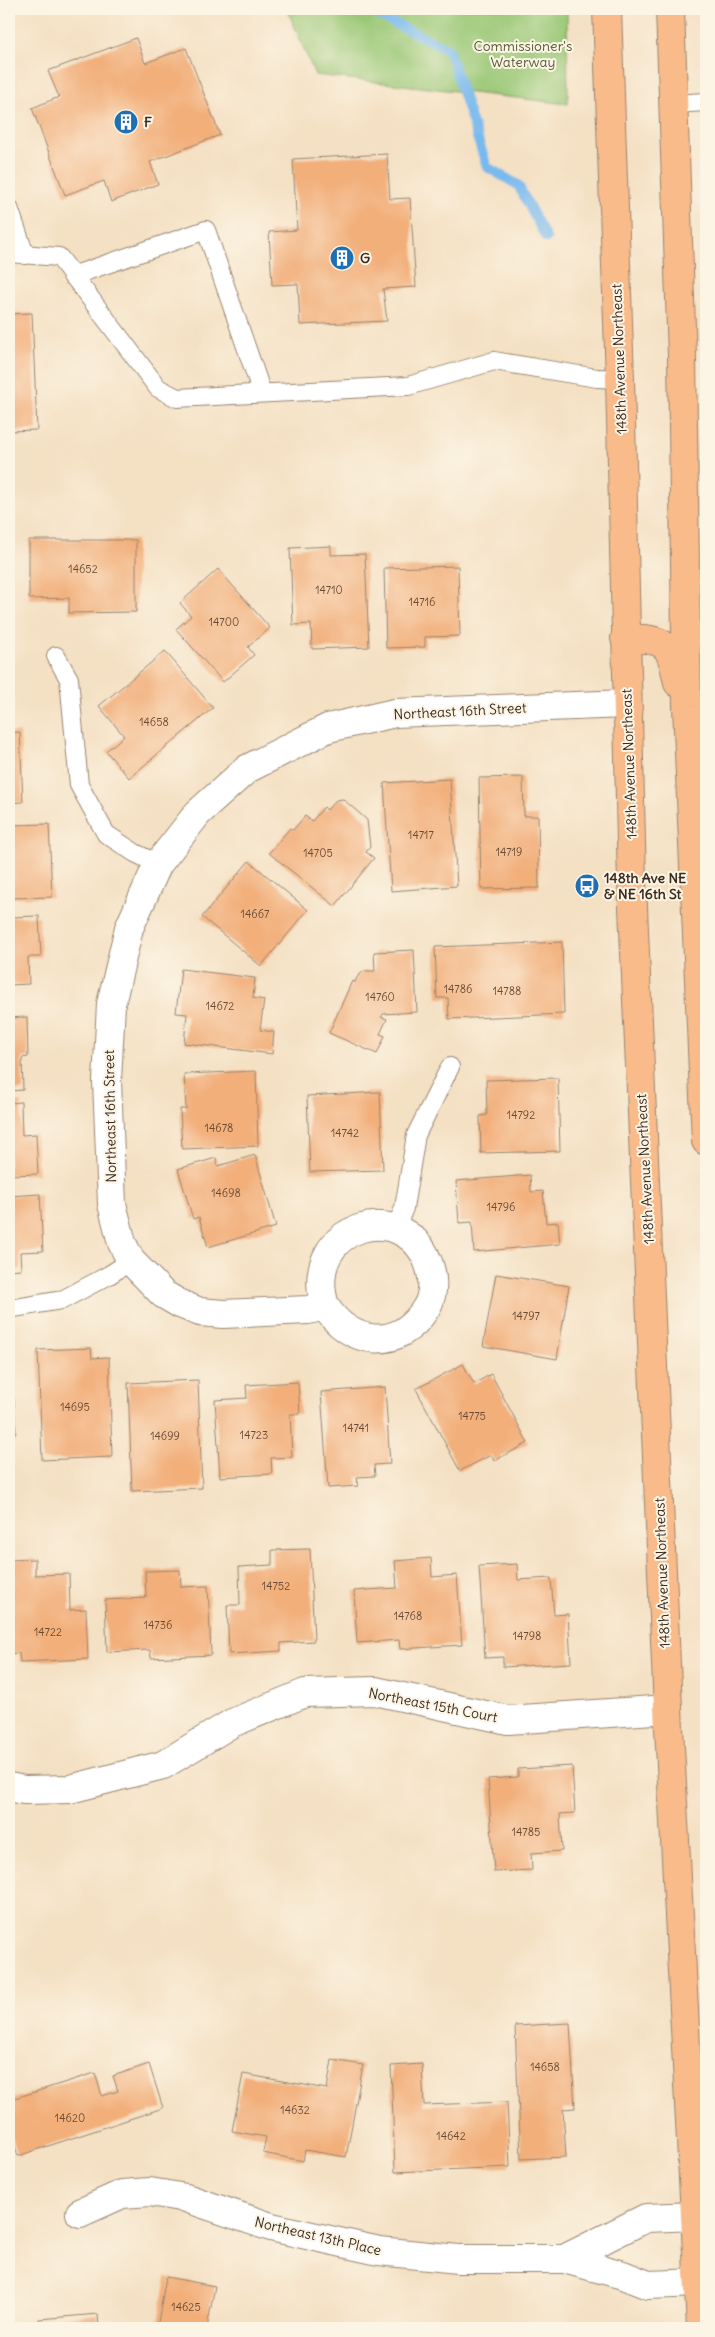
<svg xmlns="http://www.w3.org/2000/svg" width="715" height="2337" viewBox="0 0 715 2337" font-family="Delius,sans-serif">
  <rect width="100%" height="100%" fill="#fcf5e5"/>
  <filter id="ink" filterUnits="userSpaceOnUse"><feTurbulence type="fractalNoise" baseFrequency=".02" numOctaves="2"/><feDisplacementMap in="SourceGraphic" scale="10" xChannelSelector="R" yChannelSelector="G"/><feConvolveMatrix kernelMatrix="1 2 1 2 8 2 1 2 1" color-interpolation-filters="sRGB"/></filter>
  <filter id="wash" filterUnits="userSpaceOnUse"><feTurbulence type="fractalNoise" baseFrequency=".0096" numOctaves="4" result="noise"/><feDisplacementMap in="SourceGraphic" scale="20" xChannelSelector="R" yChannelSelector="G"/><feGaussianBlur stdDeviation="1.12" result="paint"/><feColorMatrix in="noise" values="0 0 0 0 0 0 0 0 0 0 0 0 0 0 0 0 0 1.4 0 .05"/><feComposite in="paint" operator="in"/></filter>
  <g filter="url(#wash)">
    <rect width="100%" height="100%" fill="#f4e0c3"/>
    <path fill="#99c775" stroke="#6a784a" d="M287,9H567L568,104L315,75Z"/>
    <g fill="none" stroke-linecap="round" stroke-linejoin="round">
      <path stroke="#79baee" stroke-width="10" d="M365,9L448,49L487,167L518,185L546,238"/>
    </g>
    <g id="blocks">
      <g fill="#f2af7a">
        <path d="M136,38L145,63L186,48L220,135L150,162L158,184L111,202L104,181L65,195L32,108L59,97L48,71Z"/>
        <path d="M387,154L390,199L410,198L416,287L383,289L387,321L300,325L298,284L272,285L269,232L297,230L293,159Z"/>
        <path d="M32,313L37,430L9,431V314Z"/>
        <path d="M29,540H136V612L69,613V598L29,599Z"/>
        <path d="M331,546V555L365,554L369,647L312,649L311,624L293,625L290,548Z"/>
        <path d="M458,566L460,636L425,637V647L386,648L384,568Z"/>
        <path d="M218,569L270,628L248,647L254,655L223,682L176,629L191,616L180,603Z"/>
        <path d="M165,651L213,708L129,778L106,751L124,736L99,706Z"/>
        <path d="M20,732L23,802L9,803V733Z"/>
        <path d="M523,777L524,816H538L539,888L481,889L479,778Z"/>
        <path d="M450,779L457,886L391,891L384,783Z"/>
        <path d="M343,799L367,820L370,847L366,852L374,858L335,906L269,853L290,828L293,830L305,816L312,821L324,807L327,810L336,800Z"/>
        <path d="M49,824L52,897L9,898V825Z"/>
        <path d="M249,861L308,910L261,966L202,917Z"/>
        <path d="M39,916L41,957H28L29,984L9,985V917Z"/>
        <path d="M562,942L564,1014L449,1019L448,998H437L435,947Z"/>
        <path d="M414,950L417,1012L383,1014L381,1017L387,1019L380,1034L385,1036L377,1054L329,1033L352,981L355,982L358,976L364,971H375L374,952Z"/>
        <path d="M181,969L255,978L253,998L264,1000L260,1030L274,1032L272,1054L184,1043L187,1014L176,1013Z"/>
        <path d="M27,1017L28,1057L22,1058L23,1090L9,1091V1018Z"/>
        <path d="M256,1071L258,1146L182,1149L180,1109H186L184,1074Z"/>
        <path d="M558,1078L560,1151L481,1153L480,1116L487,1115L486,1080Z"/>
        <path d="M380,1092L383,1170L310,1172L307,1096Z"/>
        <path d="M21,1102L22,1135L36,1134L38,1174L9,1175V1103Z"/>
        <path d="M255,1155L276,1227L208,1247L199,1217L193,1219L178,1169L216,1158L218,1166Z"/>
        <path d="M530,1175L531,1192L543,1191L546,1223L558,1222L560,1244L474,1252L472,1222L459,1223L456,1181Z"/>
        <path d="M40,1194L43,1251L20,1252L21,1269L9,1270V1196Z"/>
        <path d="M496,1274L569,1286L557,1359L483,1346Z"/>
        <path d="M91,1348L92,1358L109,1357L112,1457L42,1460L38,1350Z"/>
        <path d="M9,1359H11L16,1433H9Z"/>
        <path d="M463,1364L474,1384L491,1374L528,1443L494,1461L491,1455L460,1471L416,1389Z"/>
        <path d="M198,1380L202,1488L132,1491L128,1383Z"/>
        <path d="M298,1382L300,1414H290L292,1457L271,1458L272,1474L220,1477L215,1400L247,1398L246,1385Z"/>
        <path d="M385,1387L390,1464L374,1465L375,1476L357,1477L358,1486L328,1488L321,1392Z"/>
        <path d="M310,1549L314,1641L281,1643V1651L229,1654L227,1605H240L239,1567L272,1565V1550Z"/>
        <path d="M431,1558L432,1577L457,1575L462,1645L400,1649L399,1640L357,1643L354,1591L397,1588L395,1561Z"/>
        <path d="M35,1559V1575L69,1574L70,1610L86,1609L88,1659L20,1662L19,1653L9,1654V1560Z"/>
        <path d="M517,1564L518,1580L551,1578L554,1615L568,1614L571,1663L503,1667V1657L485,1658L479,1566Z"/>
        <path d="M180,1570L181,1587L208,1586L211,1655L151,1658L150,1650L107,1652L105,1600L146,1598L145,1571Z"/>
        <path d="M572,1766L575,1813L560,1814L562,1851L531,1853L532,1870L494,1872L488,1779L518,1777V1769Z"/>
        <path d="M570,2023L575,2108L563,2109L566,2157L521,2159L515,2026Z"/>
        <path d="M332,2060L363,2065L346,2157L305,2150L303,2161L263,2153L266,2137L232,2131L243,2074L327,2089Z"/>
        <path d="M149,2064L163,2108L18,2156L9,2128V2100L95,2073L102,2096L118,2091L113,2076Z"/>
        <path d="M422,2064L424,2105L507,2102L510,2167L395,2172L391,2066Z"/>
        <path d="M166,2277L215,2286L207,2328H157Z"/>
        <path d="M98,2314L99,2328H39V2319Z"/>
      </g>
    </g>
  </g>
  <g filter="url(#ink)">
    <use href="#blocks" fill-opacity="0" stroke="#988570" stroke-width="1"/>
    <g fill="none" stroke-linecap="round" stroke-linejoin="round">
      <defs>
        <g id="lane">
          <path d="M674,104L706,102"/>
          <path d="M9,208L25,255"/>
          <path d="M9,253L59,257L158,388L177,398L408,386L494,361L597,378L620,379"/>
          <path d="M72,276L206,230L262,393"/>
          <path d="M56,656L69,679L79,785L106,834L135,853L158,864"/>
          <path d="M395,1230L404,1208L416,1135L450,1067"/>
          <path d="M9,1309L62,1300L109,1275L131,1261"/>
        </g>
        <g id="street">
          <path d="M325,1306C300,1223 409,1195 430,1268C434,1281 433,1297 426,1308C399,1352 350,1346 325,1306L308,1310L223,1314L200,1312L180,1304L163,1294L131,1261L122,1243L112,1204L107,1081L111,1004L129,928L158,864L198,813L247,769L328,728L395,713L627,704"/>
          <path d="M9,1787L24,1790L70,1789L163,1765L232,1723L305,1693L375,1691L508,1720L668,1709"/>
          <path d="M80,2213L122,2194L150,2192L186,2198L271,2227L379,2251L458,2259H564L623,2275L648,2285L698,2283"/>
          <path d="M564,2259L646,2218L695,2216"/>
        </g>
        <g id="primary">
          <path d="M607,9L620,379L632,884L668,1709L701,2328"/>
          <path d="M670,9L682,356L687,706L706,1141"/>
          <path d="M625,638C667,639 670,642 678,683"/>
        </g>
      </defs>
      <use href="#lane" stroke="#988570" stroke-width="20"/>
      <use href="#street" stroke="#988570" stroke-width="30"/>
      <use href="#primary" stroke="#988570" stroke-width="30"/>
      <use href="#lane" stroke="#fff" stroke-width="18"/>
      <use href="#street" stroke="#fff" stroke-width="28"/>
      <use href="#primary" stroke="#fabb8b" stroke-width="28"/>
    </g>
  </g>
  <defs>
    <symbol id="building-disc" viewBox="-11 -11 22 22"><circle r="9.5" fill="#1f6fb2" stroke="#fcf5e5"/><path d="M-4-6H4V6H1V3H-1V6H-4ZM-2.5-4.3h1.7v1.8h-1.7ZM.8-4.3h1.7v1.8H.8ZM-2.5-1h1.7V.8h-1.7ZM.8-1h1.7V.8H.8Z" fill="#fff"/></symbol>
    <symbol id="bus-disc" viewBox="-11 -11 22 22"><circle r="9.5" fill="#1f6fb2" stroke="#fcf5e5"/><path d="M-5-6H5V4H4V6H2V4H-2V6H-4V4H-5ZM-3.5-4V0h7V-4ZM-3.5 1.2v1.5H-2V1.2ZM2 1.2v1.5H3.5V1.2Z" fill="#fff"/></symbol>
  </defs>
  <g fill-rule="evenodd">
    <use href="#building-disc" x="112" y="108" width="28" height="28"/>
    <use href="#building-disc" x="328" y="244" width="28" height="28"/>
    <use href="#bus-disc" x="573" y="872" width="28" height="28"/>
  </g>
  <g text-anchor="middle" stroke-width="4" stroke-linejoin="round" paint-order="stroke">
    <g font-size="11" fill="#694b35">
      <text x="83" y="573">14652</text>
      <text x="329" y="594">14710</text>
      <text x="422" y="606">14716</text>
      <text x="224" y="626">14700</text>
      <text x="154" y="726">14658</text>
      <text x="421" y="839">14717</text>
      <text x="509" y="856">14719</text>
      <text x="318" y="857">14705</text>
      <text x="255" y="918">14667</text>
      <text x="458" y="993">14786</text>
      <text x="507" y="995">14788</text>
      <text x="380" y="1001">14760</text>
      <text x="220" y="1010">14672</text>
      <text x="521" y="1119">14792</text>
      <text x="219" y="1132">14678</text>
      <text x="345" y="1137">14742</text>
      <text x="226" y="1197">14698</text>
      <text x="501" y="1211">14796</text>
      <text x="526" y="1320">14797</text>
      <text x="75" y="1411">14695</text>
      <text x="472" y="1420">14775</text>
      <text x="356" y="1432">14741</text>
      <text x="254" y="1439">14723</text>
      <text x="165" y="1440">14699</text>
      <text x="276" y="1590">14752</text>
      <text x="408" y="1620">14768</text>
      <text x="158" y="1629">14736</text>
      <text x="48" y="1636">14722</text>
      <text x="527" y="1640">14798</text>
      <text x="526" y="1836">14785</text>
      <text x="545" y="2071">14658</text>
      <text x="295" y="2114">14632</text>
      <text x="70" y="2122">14620</text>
      <text x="451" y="2140">14642</text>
      <text x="186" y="2311">14625</text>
    </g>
    <g font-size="14" fill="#575938" stroke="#fcf5e5">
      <text x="523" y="51">Commissioner's<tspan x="523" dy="16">Waterway</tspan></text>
    </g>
    <g font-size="14" font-weight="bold" fill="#3b2a1e" stroke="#fcf5e5" text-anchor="start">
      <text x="144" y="127">F</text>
      <text x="360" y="263">G</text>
      <text x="604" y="883">148th Ave NE<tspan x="604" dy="16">&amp; NE 16th St</tspan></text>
    </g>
    <g font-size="14" fill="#3b2a1e" stroke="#fcf5e5">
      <text transform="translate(619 359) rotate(-92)" y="5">148th Avenue Northeast</text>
      <text transform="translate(460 711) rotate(-3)" y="5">Northeast 16th Street</text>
      <text transform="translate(629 764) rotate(-92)" y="5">148th Avenue Northeast</text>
      <text transform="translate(110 1116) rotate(-91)" y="5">Northeast 16th Street</text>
      <text transform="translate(645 1169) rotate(-93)" y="5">148th Avenue Northeast</text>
      <text transform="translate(662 1573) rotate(-92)" y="5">148th Avenue Northeast</text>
      <text transform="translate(433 1705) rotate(11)" y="5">Northeast 15th Court</text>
      <text transform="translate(318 2236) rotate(13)" y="5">Northeast 13th Place</text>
    </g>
  </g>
  <rect width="715" height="2337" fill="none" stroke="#fcf5e5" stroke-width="30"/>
</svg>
